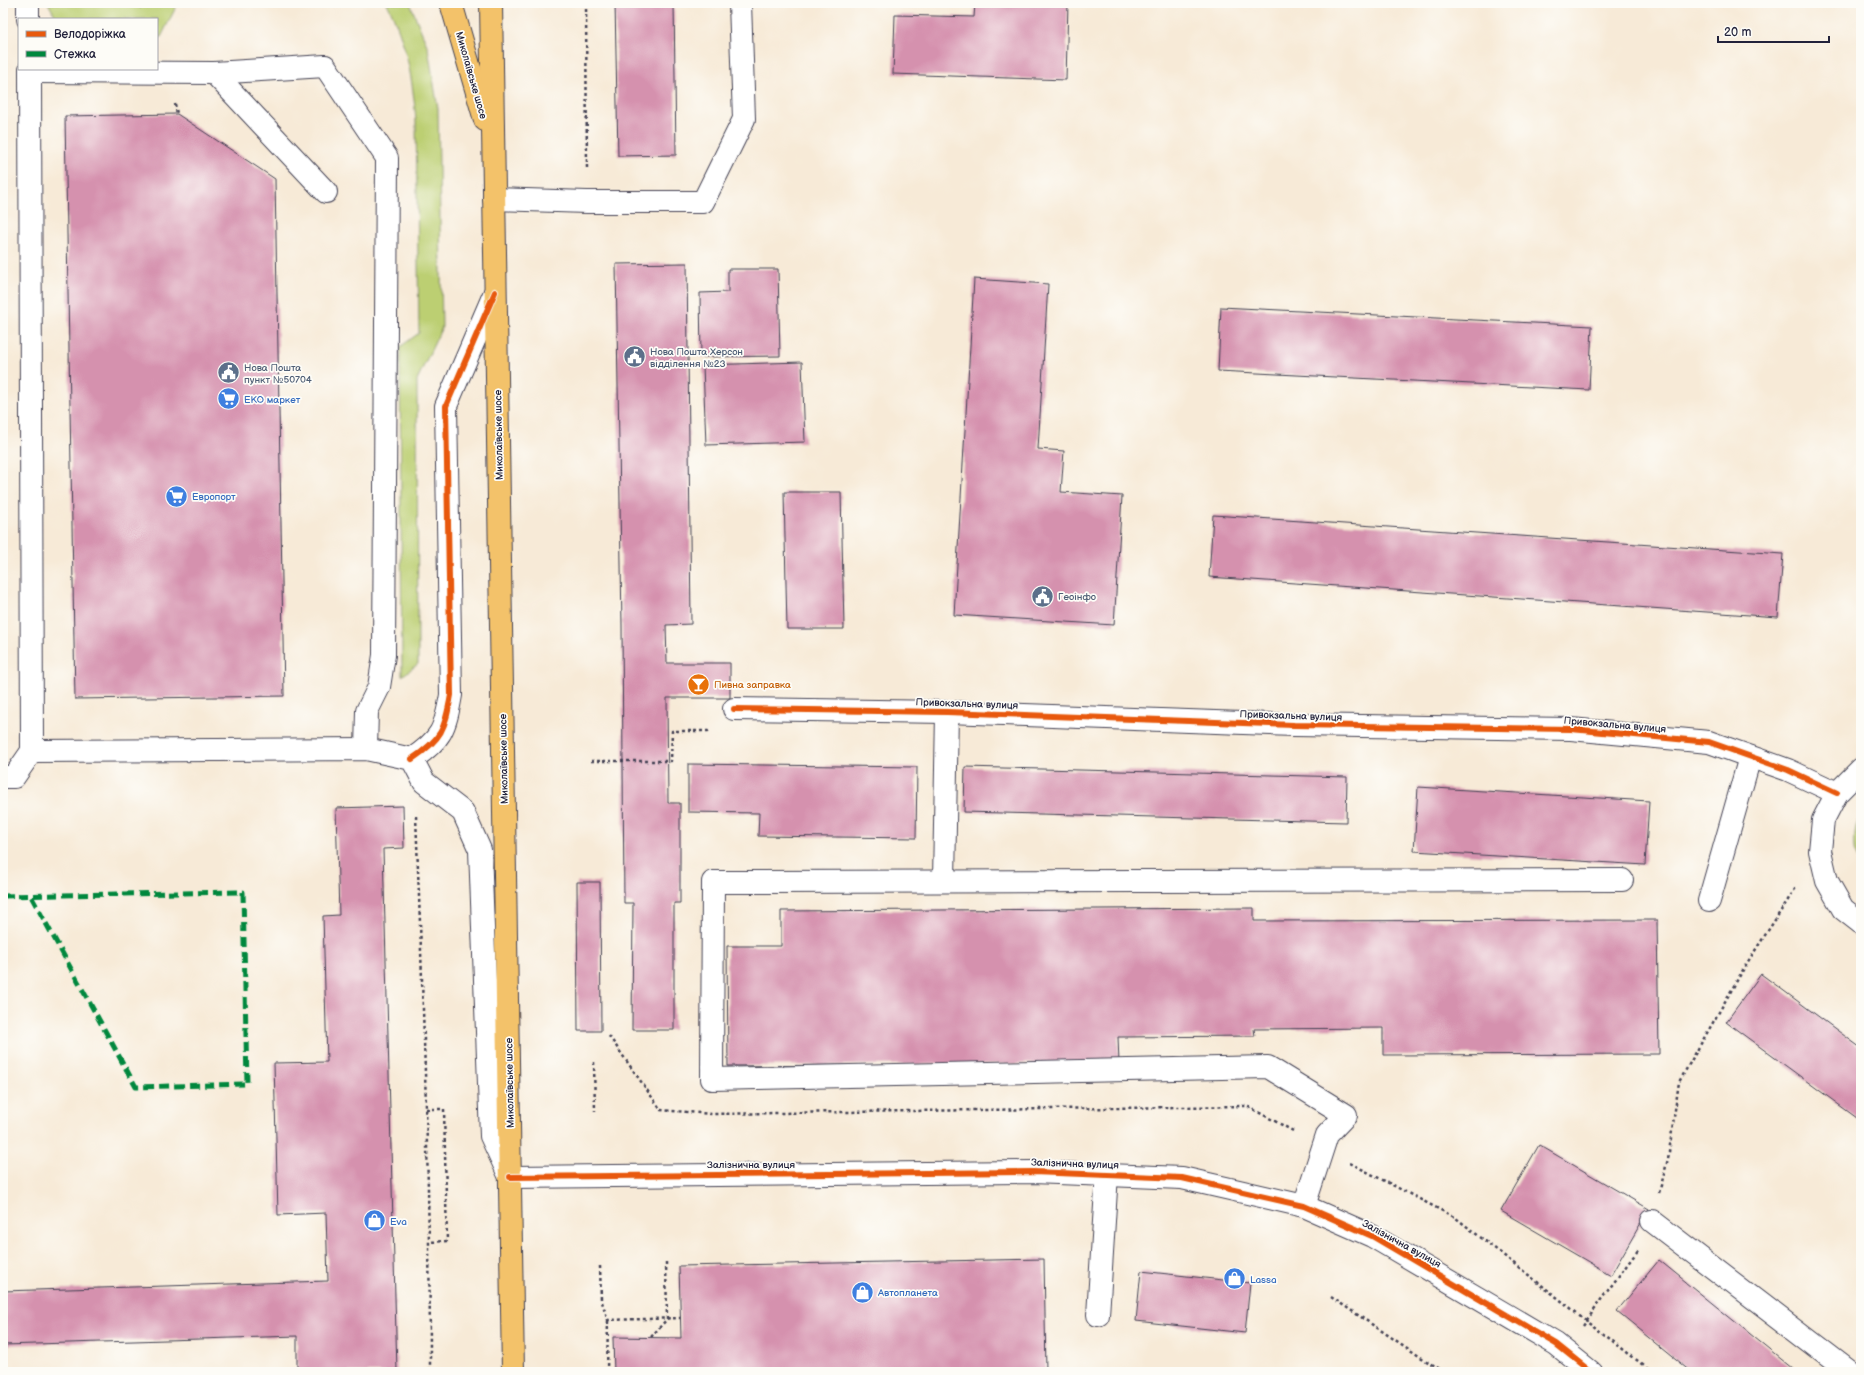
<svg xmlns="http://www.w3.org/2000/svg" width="1864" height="1375" viewBox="0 0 1864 1375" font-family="'Balsamiq Sans',sans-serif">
  <rect width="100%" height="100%" fill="#fdfcf7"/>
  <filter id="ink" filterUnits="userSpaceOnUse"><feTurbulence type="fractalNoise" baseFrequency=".025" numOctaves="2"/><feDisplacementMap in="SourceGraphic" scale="8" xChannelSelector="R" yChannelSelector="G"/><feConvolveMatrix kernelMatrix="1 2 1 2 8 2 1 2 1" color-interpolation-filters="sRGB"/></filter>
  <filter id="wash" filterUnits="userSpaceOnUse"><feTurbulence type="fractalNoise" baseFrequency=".012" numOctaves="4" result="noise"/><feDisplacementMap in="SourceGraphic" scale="16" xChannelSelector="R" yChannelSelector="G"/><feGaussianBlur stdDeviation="0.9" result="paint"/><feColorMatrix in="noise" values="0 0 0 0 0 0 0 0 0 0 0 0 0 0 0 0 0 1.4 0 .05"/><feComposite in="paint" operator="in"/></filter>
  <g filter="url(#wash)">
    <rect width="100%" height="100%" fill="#f7ead7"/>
    <g fill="#bccf72" stroke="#6f7856">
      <path d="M48,3H178L161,37H157V19H57Z"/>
      <path d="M387,3H410L428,48L438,109L442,327L417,380L418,664L402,676L400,347L419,333L416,122C413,79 406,41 387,3Z"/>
      <path d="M1861,815V869C1853,853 1852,830 1861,815Z"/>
    </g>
    <g id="blocks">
      <g fill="#d591ae">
        <path d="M125,3H143L141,8Z"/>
        <path d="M615,3H674L676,155L618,156Z"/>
        <path d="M975,3H1068L1066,80L893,74L895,15L974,17Z"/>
        <path d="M177,114L275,179L284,696L75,699L65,116Z"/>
        <path d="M687,263L691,624L666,625L667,663H730V698H667L668,803H680V903H674V1030H632L633,903H624L622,625L616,264Z"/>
        <path d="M728,269H778L780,356L701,357L700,293L728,292Z"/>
        <path d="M974,279L1048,284L1038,449L1064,451L1061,492L1122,496L1114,625L954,615Z"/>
        <path d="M1221,307L1592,326L1589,390L1218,371Z"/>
        <path d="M802,362L805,442L706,445L703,365Z"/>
        <path d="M784,492H841L844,629H787Z"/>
        <path d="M1213,515L1783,554L1778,617L1209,577Z"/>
        <path d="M688,764L917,767L916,838L758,836L759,813L688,812Z"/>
        <path d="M965,767L1347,777L1346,822L964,812Z"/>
        <path d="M1418,787L1649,801L1645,865L1414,851Z"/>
        <path d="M403,806L404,848L383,849L397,1372H297V1336L3,1345V1291L328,1281L326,1213L278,1215L274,1063L327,1062L323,916L339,915L336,808Z"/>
        <path d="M577,882H600L601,1031H578Z"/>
        <path d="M1254,908V921L1657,920L1659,1054L1383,1055V1028L1254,1029L1255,1036L1118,1037L1119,1063L728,1066L727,946H781V911Z"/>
        <path d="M1761,974L1861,1048V1121L1726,1022Z"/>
        <path d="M1539,1145L1649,1209L1611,1275L1501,1211Z"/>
        <path d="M1044,1259L1046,1372H614L613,1337L681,1338L679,1266Z"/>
        <path d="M1659,1260L1797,1372H1692L1617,1311Z"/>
        <path d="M1141,1271L1250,1283L1245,1333L1136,1321Z"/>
      </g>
    </g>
  </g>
  <g filter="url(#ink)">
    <use href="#blocks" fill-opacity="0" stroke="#424052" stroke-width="1"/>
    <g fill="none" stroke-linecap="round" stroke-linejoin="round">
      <defs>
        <g id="service">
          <path d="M28,3V19"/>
          <path d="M30,69L32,751"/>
          <path d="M30,72L214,73L325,66L387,158L384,655L379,687L367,711L366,749"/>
          <path d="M214,73L326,192"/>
          <path d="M494,199L587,202H703L744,119L740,3"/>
          <path d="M3,777H14L32,751L366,749L412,759L424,782L463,812L480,850L491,1136L510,1177"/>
          <path d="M944,881L947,712"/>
          <path d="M1709,901L1750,757"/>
          <path d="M1304,1206L1327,1135L1346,1115L1268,1067L712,1079L713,882L1622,880"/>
          <path d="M1652,1221L1849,1372"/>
          <path d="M1098,1315L1107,1174"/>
        </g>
        <g id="minor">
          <path d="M734,709L947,712L1294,725L1571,729L1709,742L1788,770L1837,793"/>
          <path d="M412,759C442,739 445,729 451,695L446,406L495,292"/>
          <path d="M1861,769L1837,793L1823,820L1820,851L1827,881L1843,909L1861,923"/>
        </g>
        <path id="tertiary" d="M510,1177L1033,1172L1182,1178L1304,1206L1372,1236L1556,1344L1591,1372"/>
        <g id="primary">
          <path d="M451,3L485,120"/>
          <path d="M491,3L513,1372"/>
        </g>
      </defs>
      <use href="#service" stroke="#424052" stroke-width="24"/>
      <use href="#minor" stroke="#424052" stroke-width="24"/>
      <use href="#tertiary" stroke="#424052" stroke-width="24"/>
      <use href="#primary" stroke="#424052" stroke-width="24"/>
      <g stroke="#424052" stroke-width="2.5" stroke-dasharray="3 3" stroke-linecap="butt">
        <path d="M586,3L587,171"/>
        <path d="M175,104L177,114"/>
        <path d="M591,761H671L672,731H708L711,729"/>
        <path d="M416,816C423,1001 430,1187 430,1372"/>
        <path d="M609,1036L661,1110L712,1114L1247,1106L1295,1132"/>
        <path d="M594,1062L595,1111"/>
        <path d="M426,1109H444L447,1241L429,1242"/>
        <path d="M1350,1163L1456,1218L1652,1372"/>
        <path d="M1659,1193L1668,1159L1679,1082L1747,963L1797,886"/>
        <path d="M600,1266L601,1299L608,1320L681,1318"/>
        <path d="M1331,1297L1443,1372"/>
        <path d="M1582,1325L1639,1249"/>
        <path d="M651,1337L667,1319L666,1262"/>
        <path d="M607,1372L608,1320"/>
      </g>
      <use href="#service" stroke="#fff" stroke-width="22"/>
      <use href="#minor" stroke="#fff" stroke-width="22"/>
      <use href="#tertiary" stroke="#fff" stroke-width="22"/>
      <use href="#primary" stroke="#f3c26a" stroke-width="22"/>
      <path stroke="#00873e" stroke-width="5" stroke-dasharray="10 5" stroke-linecap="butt" d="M3,896L243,892L247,1084L136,1087L31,896"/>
      <defs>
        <g id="cycleway">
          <path d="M734,709L947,712L1294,725L1571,729L1709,742L1788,770L1837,793"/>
          <path d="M412,759C442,739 445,729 451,695L446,406L495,292"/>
          <path d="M510,1177L1033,1172L1182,1178L1304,1206L1372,1236L1556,1344L1591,1372"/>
        </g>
      </defs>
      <use href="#cycleway" stroke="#fdfcf7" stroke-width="8"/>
      <use href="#cycleway" stroke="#e8590c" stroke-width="6"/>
    </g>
  </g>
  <defs>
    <symbol id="civic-disc" viewBox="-11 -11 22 22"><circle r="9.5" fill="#5c6f8a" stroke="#fdfcf7"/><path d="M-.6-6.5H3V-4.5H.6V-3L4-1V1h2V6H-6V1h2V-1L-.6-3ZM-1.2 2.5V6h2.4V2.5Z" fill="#fff"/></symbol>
    <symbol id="supermarket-disc" viewBox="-11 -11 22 22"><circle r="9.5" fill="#3f7fe0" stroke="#fdfcf7"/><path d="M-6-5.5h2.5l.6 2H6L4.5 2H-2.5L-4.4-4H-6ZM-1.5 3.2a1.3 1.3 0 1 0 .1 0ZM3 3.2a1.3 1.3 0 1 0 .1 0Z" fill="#fff"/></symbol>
    <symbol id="bar-disc" viewBox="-11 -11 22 22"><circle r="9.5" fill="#e8710a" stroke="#fdfcf7"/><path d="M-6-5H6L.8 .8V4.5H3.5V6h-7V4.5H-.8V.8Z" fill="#fff"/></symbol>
    <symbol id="shop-disc" viewBox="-11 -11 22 22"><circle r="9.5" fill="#3f7fe0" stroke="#fdfcf7"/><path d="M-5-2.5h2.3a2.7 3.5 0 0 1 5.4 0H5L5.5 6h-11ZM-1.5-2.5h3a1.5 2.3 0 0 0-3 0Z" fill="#fff"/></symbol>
  </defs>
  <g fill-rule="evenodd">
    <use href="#civic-disc" x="622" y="344" width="25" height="25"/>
    <use href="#civic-disc" x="216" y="360" width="25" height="25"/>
    <use href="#supermarket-disc" x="216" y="386" width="25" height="25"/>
    <use href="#supermarket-disc" x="164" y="484" width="25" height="25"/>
    <use href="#civic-disc" x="1030" y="584" width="25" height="25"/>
    <use href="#bar-disc" x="686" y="672" width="25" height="25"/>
    <use href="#shop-disc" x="362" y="1208" width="25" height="25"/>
    <use href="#shop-disc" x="1222" y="1266" width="25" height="25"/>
    <use href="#shop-disc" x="850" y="1280" width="25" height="25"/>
  </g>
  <g text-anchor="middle" stroke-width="3.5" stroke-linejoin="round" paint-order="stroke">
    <g font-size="10" fill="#22223b" stroke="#fdfcf7">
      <text transform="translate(472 75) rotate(74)" y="4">Миколаївське шосе</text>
      <text transform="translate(498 435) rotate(-91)" y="4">Миколаївське шосе</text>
      <text transform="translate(967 703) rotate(2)" y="4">Привокзальна вулиця</text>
      <text transform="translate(1291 715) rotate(2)" y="4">Привокзальна вулиця</text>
      <text transform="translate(1615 724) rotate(5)" y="4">Привокзальна вулиця</text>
      <text transform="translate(503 759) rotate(-91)" y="4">Миколаївське шосе</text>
      <text transform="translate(509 1083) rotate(-91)" y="4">Миколаївське шосе</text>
      <text transform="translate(1075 1163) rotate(2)" y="4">Залізнична вулиця</text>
      <text x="751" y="1168">Залізнична вулиця</text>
      <text transform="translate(1402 1243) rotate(29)" y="4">Залізнична вулиця</text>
    </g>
    <g font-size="10" fill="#4e5e75" stroke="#fdfcf7" text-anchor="start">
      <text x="650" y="355">Нова Пошта Херсон<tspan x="650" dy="12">відділення №23</tspan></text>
      <text x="244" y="371">Нова Пошта<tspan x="244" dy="12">пункт №50704</tspan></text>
      <text x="1058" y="600">Геоінфо</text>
    </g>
    <g font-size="10" fill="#366cbe" stroke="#fdfcf7" text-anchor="start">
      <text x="244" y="403">ЕКО маркет</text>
      <text x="192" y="500">Европорт</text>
      <text x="390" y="1225">Eva</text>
      <text x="1250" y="1283">Lassa</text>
      <text x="878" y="1296">Автопланета</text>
    </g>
    <g font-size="10" fill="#c56008" stroke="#fdfcf7" text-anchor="start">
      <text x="714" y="688">Пивна заправка</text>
    </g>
  </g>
  <rect width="1864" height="1375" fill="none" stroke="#fdfcf7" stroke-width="16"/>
  <rect x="18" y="18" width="140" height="52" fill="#fdfcf7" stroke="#a5a5ac"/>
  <rect x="26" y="31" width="20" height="6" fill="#e8590c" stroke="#a5a5ac"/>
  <text x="54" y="38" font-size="12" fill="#22223b">Велодоріжка</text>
  <rect x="26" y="51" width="20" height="6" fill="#00873e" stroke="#a5a5ac"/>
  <text x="54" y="58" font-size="12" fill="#22223b">Стежка</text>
  <path d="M1718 36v6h111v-6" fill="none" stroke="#22223b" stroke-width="2"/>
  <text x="1724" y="36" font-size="12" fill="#22223b" stroke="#fdfcf7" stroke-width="3" paint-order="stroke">20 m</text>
</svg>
